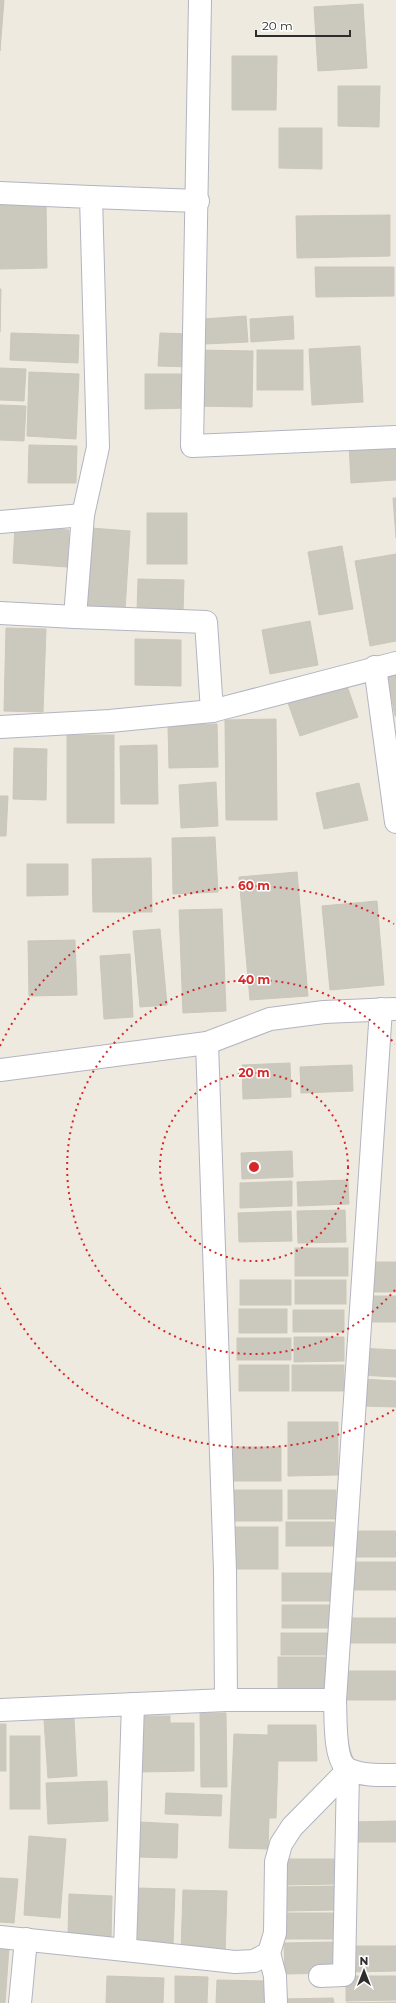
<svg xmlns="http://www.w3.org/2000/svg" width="396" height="2003" viewBox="0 0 396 2003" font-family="Montserrat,sans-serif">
  <rect width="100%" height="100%" fill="#efeae0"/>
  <g fill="#cbc8be" stroke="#cbc7b9">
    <path d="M0,0H4L0,51Z"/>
    <path d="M363,4L367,68L318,71L314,7Z"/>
    <path d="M232,56H277L276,110H232Z"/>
    <path d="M338,86H380L379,127L338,126Z"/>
    <path d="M279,128H322V169L279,168Z"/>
    <path d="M46,201L47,268L0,269V202Z"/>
    <path d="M390,215V256L297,258L296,216Z"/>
    <path d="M315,267H394V296L316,297Z"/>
    <path d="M0,289H1L0,332Z"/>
    <path d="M246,316L248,342L205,344L204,319Z"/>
    <path d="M293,316L294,339L251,342L250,319Z"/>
    <path d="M11,333L79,335L78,363L10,360Z"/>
    <path d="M160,333L193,334L192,367L158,366Z"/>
    <path d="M360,346L363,402L312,405L309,349Z"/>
    <path d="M197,350L253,351L252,407L196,406Z"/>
    <rect x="257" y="350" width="46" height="40"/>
    <path d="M0,368L26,369L24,401L0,400Z"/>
    <path d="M29,372L79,374L76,439L27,436Z"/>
    <path d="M145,374H189V408L145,409Z"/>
    <path d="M0,405L26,406L24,441L0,440Z"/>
    <path d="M396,440V480L351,483L349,443Z"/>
    <path d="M29,445L77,446L76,483H28Z"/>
    <path d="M393,498H396V538Z"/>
    <rect x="147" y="513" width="40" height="51"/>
    <path d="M15,526L69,530L67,567L13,563Z"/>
    <path d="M91,528L130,531L125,610L85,608Z"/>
    <path d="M342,546L353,609L319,615L308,552Z"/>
    <path d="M396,554V641L370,646L355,561Z"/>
    <path d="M138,579L184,580L183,612H137Z"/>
    <path d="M310,621L318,665L270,674L262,630Z"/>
    <path d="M6,628L46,629L43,712L4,711Z"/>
    <path d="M135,639L181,640V686L135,685Z"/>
    <path d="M396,673V716H395L387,674Z"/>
    <path d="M346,683L358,717L300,736L288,703Z"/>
    <path d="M276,719L277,820H226L225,720Z"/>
    <path d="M217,724L218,767L169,768L168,725Z"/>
    <rect x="67" y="735" width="47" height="88"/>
    <path d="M157,745L158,804H121L120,746Z"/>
    <path d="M14,748L47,749L46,800L13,799Z"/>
    <path d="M216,782L218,826L181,828L179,785Z"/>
    <path d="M359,783L368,820L324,829L316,793Z"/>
    <path d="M0,796H8L6,836H0Z"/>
    <path d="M215,837L218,892L173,894L172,838Z"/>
    <path d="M151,858L152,912H93L92,859Z"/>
    <path d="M27,864H68V895L27,896Z"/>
    <path d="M297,872L308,996L250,1000L239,877Z"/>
    <path d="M377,901L384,985L330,990L322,906Z"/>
    <path d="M222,909L226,1011L183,1013L179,910Z"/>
    <path d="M160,929L167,1005L140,1007L133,931Z"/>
    <path d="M75,940L77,995L29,996L28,941Z"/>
    <path d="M130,954L133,1017L104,1019L100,956Z"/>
    <path d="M290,1063L291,1097L243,1099L242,1065Z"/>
    <path d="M352,1065L353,1091L301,1093L300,1067Z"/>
    <path d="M292,1151L293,1177L242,1179L241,1153Z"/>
    <path d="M348,1180L349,1204L298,1206L297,1182Z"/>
    <path d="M292,1181V1206L240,1208V1183Z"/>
    <path d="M345,1210L346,1242L298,1243L297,1211Z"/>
    <path d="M291,1211L292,1241L239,1242L238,1213Z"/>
    <rect x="295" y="1248" width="53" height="28"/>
    <rect x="366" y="1262" width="30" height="30"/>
    <rect x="240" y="1280" width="51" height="25"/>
    <rect x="295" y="1280" width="51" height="24"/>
    <rect x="362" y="1296" width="34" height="26"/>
    <rect x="239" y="1309" width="48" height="24"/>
    <rect x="293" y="1310" width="51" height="22"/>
    <path d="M294,1337H344V1361L294,1362Z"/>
    <rect x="237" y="1338" width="54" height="22"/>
    <path d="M359,1348L396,1350V1377L358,1375Z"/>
    <rect x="239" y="1365" width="50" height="26"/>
    <rect x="292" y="1365" width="52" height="26"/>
    <path d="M362,1379L396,1381V1407L361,1406Z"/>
    <path d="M288,1422H338V1475L288,1476Z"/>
    <rect x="233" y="1447" width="48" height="34"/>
    <rect x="231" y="1490" width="51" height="31"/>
    <rect x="288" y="1490" width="48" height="29"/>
    <rect x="286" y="1522" width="48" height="24"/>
    <rect x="227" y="1527" width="51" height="42"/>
    <rect x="351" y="1531" width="45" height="26"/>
    <rect x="353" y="1562" width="43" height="28"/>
    <rect x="282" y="1573" width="50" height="28"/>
    <rect x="282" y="1605" width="49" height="23"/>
    <rect x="349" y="1618" width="47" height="25"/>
    <rect x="281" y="1633" width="48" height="22"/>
    <rect x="278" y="1657" width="52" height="31"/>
    <rect x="343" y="1671" width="53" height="29"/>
    <path d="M200,1713H226L227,1787H201Z"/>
    <path d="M141,1716H170V1723H194V1771L141,1772Z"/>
    <path d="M74,1718L77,1776L48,1778L44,1720Z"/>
    <rect x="0" y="1724" width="6" height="47"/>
    <path d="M268,1725H316L317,1761H278L276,1818H269L268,1849L229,1848L234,1734L268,1735Z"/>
    <rect x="10" y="1736" width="30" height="73"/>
    <path d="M107,1781L108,1821L48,1824L46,1783Z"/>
    <path d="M166,1793L222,1795L221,1816L165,1814Z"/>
    <path d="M396,1821V1842H352V1822Z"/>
    <path d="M140,1822L178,1824L177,1858L138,1857Z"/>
    <path d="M29,1836L66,1839L60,1918L24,1915Z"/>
    <path d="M284,1859H334L335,1884L285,1885Z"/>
    <path d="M0,1878L18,1879L14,1923L0,1922Z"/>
    <path d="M335,1886V1910L285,1911V1887Z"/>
    <path d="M137,1888L175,1889L173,1946L135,1945Z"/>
    <path d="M183,1890L227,1891L225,1953L181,1952Z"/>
    <path d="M69,1894L112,1896L111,1939L68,1937Z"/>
    <path d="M282,1913H335L336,1939H282Z"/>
    <path d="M335,1942L336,1973L285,1974L284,1943Z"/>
    <path d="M349,1946H396V1971L349,1972Z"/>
    <path d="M0,1948H9L5,2003H0Z"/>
    <path d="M107,1976L164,1978L163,2003H106Z"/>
    <path d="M175,1976L208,1977L207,2003H175Z"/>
    <path d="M346,1976H396V2000L346,2001Z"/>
    <path d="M217,1980L267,1981L266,2003H216Z"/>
    <path d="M333,1998L334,2003H283V1999Z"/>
    <path d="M396,2002V2003H346Z"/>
  </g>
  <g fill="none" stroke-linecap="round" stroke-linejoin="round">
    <defs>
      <g id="minor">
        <path d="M200,0L192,446L396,437"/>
        <path d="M0,193L91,197L98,447L83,515L75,617L206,622L212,711"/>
        <path d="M91,197L198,201"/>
        <path d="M0,522L83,515"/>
        <path d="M0,613L75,617"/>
        <path d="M375,667L396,822"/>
        <path d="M0,727L110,721L212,711L396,663"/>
        <path d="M381,1009L335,1700C336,1715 333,1764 350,1770C364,1776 381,1775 396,1775"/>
        <path d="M207,1043L225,1571L226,1700"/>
        <path d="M0,1070L207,1043L270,1019L324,1012L394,1009"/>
        <path d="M0,1710L226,1700H335"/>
        <path d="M0,1937L125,1950L133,1704"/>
        <path d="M125,1950L235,1962L254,1961L269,1953L275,1933L276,1862L281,1844L292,1827L348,1770"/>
        <path d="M269,1953L275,1976L276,2003"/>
        <path d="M320,1976L344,1975L348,1770"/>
        <path d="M20,2003L26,1939"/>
      </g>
    </defs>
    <use href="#minor" stroke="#b3b4c1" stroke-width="24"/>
    <use href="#minor" stroke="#fff" stroke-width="22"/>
  </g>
  <g fill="none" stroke="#d62828" stroke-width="2" stroke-dasharray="2 4">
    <circle cx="254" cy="1167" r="94"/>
    <path d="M395 1290A187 187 0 1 1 395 1044"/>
    <path d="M394 1410A281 281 0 0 1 0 1288M0 1046A281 281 0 0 1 394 924"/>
  </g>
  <circle cx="254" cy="1167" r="6" fill="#d62828" stroke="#fff" stroke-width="2"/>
  <g font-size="12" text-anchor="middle" font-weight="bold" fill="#d62828" stroke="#fff" stroke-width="3" stroke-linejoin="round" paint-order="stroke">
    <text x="254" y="890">60 m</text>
    <text x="254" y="984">40 m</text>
    <text x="254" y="1077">20 m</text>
  </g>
  <g transform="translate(364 1971)" stroke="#ffffff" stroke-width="3" paint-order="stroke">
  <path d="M0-3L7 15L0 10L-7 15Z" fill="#2d2d2d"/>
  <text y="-6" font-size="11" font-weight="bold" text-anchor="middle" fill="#2d2d2d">N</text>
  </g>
  <path d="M256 30v6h94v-6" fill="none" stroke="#2d2d2d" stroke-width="2"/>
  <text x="262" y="30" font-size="12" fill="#2d2d2d" stroke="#ffffff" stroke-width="3" paint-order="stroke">20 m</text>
</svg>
